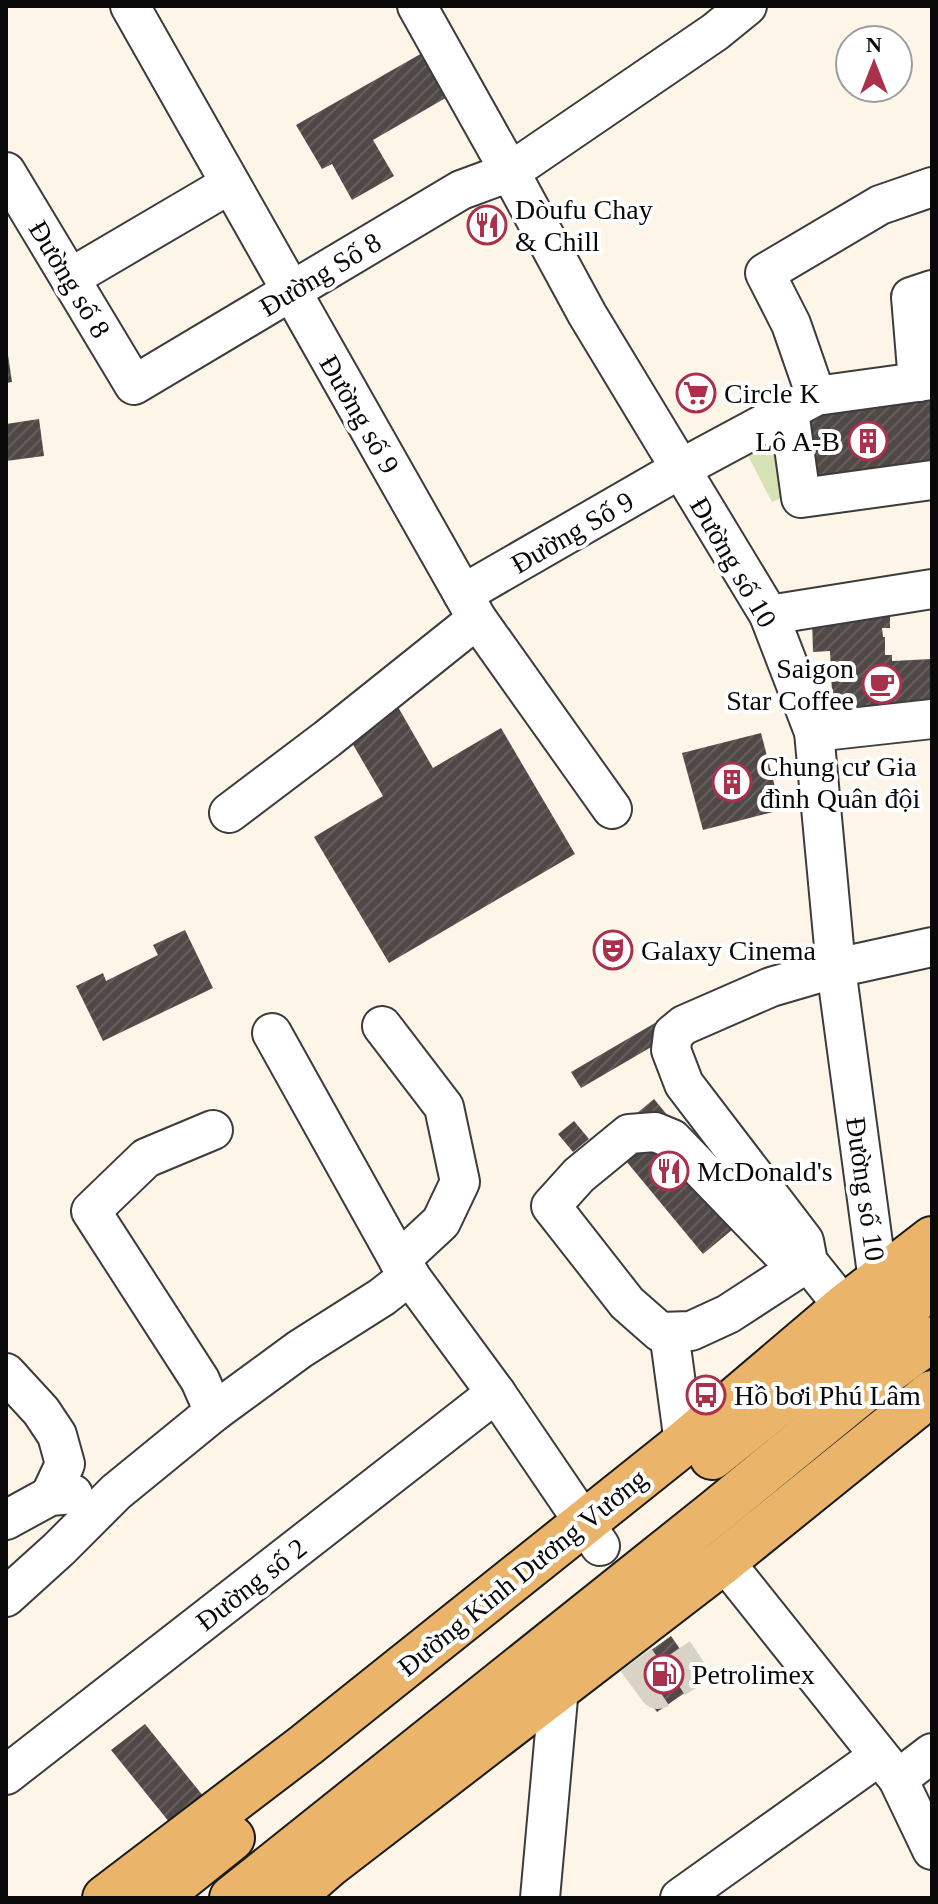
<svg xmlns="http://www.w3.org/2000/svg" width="938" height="1904" viewBox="0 0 938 1904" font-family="'Times New Roman',serif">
  <defs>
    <pattern id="building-hatch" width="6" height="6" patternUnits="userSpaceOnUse" patternTransform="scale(2)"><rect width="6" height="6" fill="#514947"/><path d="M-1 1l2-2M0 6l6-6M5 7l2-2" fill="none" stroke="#655f5d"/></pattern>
  </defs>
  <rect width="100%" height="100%" fill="#fdf5e8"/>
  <path fill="#d5e3b6" d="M784,421L794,493L772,502L742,444Z"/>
  <g fill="url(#building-hatch)">
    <path d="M424,52L449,96L373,140L394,176L352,200L332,164L322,169L296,125Z"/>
    <path d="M6,355H8L12,382L6,383Z"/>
    <path d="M932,397V470L810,485L801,413Z"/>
    <path d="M39,419L44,456L6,461V424Z"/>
    <path d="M890,615V628H882L883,637H885V655H892V661L932,659V708L833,712L830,651L813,652L812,618Z"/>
    <path d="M398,707L433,768L501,728L575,854L389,963L314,837L383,796L348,736Z"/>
    <path d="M761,733L781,810L703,830L682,753Z"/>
    <path d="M185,930L213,988L103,1041L76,986L103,973L106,981L158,955L153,945Z"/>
    <path d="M655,1023L665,1039L581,1088L571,1072Z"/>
    <path d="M654,1099L750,1215L703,1254L607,1138Z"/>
    <path d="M574,1121L589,1139L573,1152L558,1134Z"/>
    <path d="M671,1636L702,1681L657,1712L626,1668Z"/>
    <path d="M145,1724L204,1797L170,1823L111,1750Z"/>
  </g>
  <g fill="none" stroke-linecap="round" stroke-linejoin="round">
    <path stroke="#d8d2c7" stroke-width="38" stroke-dasharray="38 19" stroke-linecap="butt" d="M636,1660L658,1690L687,1671L666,1640"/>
    <defs>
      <g id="minor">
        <path d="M130,6L477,619L612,809"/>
        <path d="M417,6L510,172L587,314L769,615L814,732L836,968L878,1281L884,1305"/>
        <path d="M6,172L134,385L461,190L510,172L715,32L747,6"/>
        <path d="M70,278L230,184"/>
        <path d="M918,382L911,297L932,290"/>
        <path d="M816,396L791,324L765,273L880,205L932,187"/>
        <path d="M789,411L801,498L932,480"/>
        <path d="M463,594L680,469L816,396L932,380"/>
        <path d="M769,615L932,589"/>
        <path d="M814,732L932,719"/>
        <path d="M229,813L327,739L477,619"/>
        <path d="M382,1026L444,1107L460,1182L441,1222L399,1261"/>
        <path d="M272,1033L399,1261L496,1393L600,1546"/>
        <path d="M655,1132L672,1139L779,1250L808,1262L728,1314L691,1331L660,1332L627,1303L551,1206L579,1175L629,1134Z"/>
        <path d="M844,1307L808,1262L804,1241L684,1084L671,1050L673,1034L684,1025L771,987L836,968L932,947"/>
        <path d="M669,1332L684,1443"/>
        <path d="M6,1373L41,1411L57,1435L65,1464L50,1496"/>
        <path d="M214,1412L300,1349L382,1297L410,1275"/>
        <path d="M6,1520L50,1496L73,1494"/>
        <path d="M724,1561L898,1779L932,1850"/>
        <path d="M6,1597L59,1549L116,1492L214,1412L200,1380L91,1211L146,1158L213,1130"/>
        <path d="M6,1775L496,1393"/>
        <path d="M898,1779L932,1753"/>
        <path d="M540,1898L559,1687L548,1670"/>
        <path d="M680,1898L879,1756"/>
      </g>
      <g id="major">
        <path d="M712,1457L821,1370L932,1287"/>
        <path d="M105,1898L306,1745L684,1443L844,1307L932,1239"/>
        <path d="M157,1898L232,1838"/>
        <path d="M232,1898L714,1513L880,1377L932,1339"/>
        <path d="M291,1898L330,1864L724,1561L932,1393"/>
      </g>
    </defs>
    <use href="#minor" stroke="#3c3c3c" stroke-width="42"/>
    <use href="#major" stroke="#1a1a1a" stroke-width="48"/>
    <use href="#minor" stroke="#fff" stroke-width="38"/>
    <use href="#major" stroke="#eab46a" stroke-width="44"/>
  </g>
  <defs>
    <symbol id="restaurant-ring" viewBox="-11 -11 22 22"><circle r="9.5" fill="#fff" stroke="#aa314c" stroke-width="1.5"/><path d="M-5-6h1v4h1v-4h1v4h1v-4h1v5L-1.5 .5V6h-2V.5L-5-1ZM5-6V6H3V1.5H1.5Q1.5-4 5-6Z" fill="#aa314c"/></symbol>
    <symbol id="supermarket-ring" viewBox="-11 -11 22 22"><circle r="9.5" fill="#fff" stroke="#aa314c" stroke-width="1.5"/><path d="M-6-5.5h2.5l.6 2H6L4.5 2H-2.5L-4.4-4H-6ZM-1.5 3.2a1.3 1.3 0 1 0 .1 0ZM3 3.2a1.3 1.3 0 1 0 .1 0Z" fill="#aa314c"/></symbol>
    <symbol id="building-ring" viewBox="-11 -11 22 22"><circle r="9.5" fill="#fff" stroke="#aa314c" stroke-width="1.5"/><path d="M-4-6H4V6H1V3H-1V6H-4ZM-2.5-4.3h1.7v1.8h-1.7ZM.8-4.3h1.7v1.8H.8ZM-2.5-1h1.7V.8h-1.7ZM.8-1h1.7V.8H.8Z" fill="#aa314c"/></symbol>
    <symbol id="cafe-ring" viewBox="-11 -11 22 22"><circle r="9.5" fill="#fff" stroke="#aa314c" stroke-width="1.5"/><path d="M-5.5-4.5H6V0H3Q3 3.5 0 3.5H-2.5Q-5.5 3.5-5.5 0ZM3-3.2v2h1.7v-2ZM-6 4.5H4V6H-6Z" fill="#aa314c"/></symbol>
    <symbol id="theatre-ring" viewBox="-11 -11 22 22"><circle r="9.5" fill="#fff" stroke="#aa314c" stroke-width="1.5"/><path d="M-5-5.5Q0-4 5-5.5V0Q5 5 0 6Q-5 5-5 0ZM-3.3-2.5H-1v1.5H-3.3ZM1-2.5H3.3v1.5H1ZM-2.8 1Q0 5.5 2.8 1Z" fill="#aa314c"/></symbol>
    <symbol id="bus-ring" viewBox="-11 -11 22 22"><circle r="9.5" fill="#fff" stroke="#aa314c" stroke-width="1.5"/><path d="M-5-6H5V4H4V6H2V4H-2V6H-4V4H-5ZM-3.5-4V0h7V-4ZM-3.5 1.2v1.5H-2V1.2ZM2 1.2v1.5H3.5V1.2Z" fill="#aa314c"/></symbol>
    <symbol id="fuel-ring" viewBox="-11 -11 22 22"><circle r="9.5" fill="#fff" stroke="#aa314c" stroke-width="1.5"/><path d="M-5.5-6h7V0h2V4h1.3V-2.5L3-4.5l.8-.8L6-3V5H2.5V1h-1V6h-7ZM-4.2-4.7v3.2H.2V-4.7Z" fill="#aa314c"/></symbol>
  </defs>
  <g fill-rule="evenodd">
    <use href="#restaurant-ring" x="465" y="203" width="44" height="44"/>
    <use href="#supermarket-ring" x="674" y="371" width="44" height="44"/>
    <use href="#building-ring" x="846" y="419" width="44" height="44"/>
    <use href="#cafe-ring" x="860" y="662" width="44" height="44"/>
    <use href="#building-ring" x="710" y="760" width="44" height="44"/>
    <use href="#theatre-ring" x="591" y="928" width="44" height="44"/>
    <use href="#restaurant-ring" x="647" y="1149" width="44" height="44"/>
    <use href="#bus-ring" x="684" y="1373" width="44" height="44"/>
    <use href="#fuel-ring" x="642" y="1652" width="44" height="44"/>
  </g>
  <g text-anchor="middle" stroke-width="8" stroke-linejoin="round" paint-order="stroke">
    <g font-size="28" fill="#090909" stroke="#fff" text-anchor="start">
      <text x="515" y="219">Dòufu Chay<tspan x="515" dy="32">&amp; Chill</tspan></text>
      <text x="724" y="403">Circle K</text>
      <text x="840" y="451" text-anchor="end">Lô A-B</text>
      <text x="854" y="678" text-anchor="end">Saigon<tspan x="854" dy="32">Star Coffee</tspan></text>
      <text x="760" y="776">Chung cư Gia<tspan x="760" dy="32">đình Quân đội</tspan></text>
      <text x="641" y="960">Galaxy Cinema</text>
      <text x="697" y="1181">McDonald's</text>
      <text x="734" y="1405">Hồ bơi Phú Lâm</text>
      <text x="692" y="1684">Petrolimex</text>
    </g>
    <g font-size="28" fill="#090909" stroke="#fff">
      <text transform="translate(320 274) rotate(-31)" y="10">Đường Số 8</text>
      <text transform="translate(70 279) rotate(59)" y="10">Đường số 8</text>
      <text transform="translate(360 414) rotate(60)" y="10">Đường số 9</text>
      <text transform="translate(572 532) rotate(-30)" y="10">Đường Số 9</text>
      <text transform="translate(734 562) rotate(60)" y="10">Đường số 10</text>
      <text transform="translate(866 1189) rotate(82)" y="10">Đường số 10</text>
      <text transform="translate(522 1572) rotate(-39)" y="10">Đường Kinh Dương Vương</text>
      <text transform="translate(251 1584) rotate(-38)" y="10">Đường số 2</text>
    </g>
  </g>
  <rect width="938" height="1904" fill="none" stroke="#090909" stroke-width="16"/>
  <g transform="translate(874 64)"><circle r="38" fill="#ffffff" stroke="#9d9d9d" stroke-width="2"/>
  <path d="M0-6L14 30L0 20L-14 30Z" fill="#aa314c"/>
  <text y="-12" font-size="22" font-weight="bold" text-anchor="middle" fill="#090909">N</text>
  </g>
</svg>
